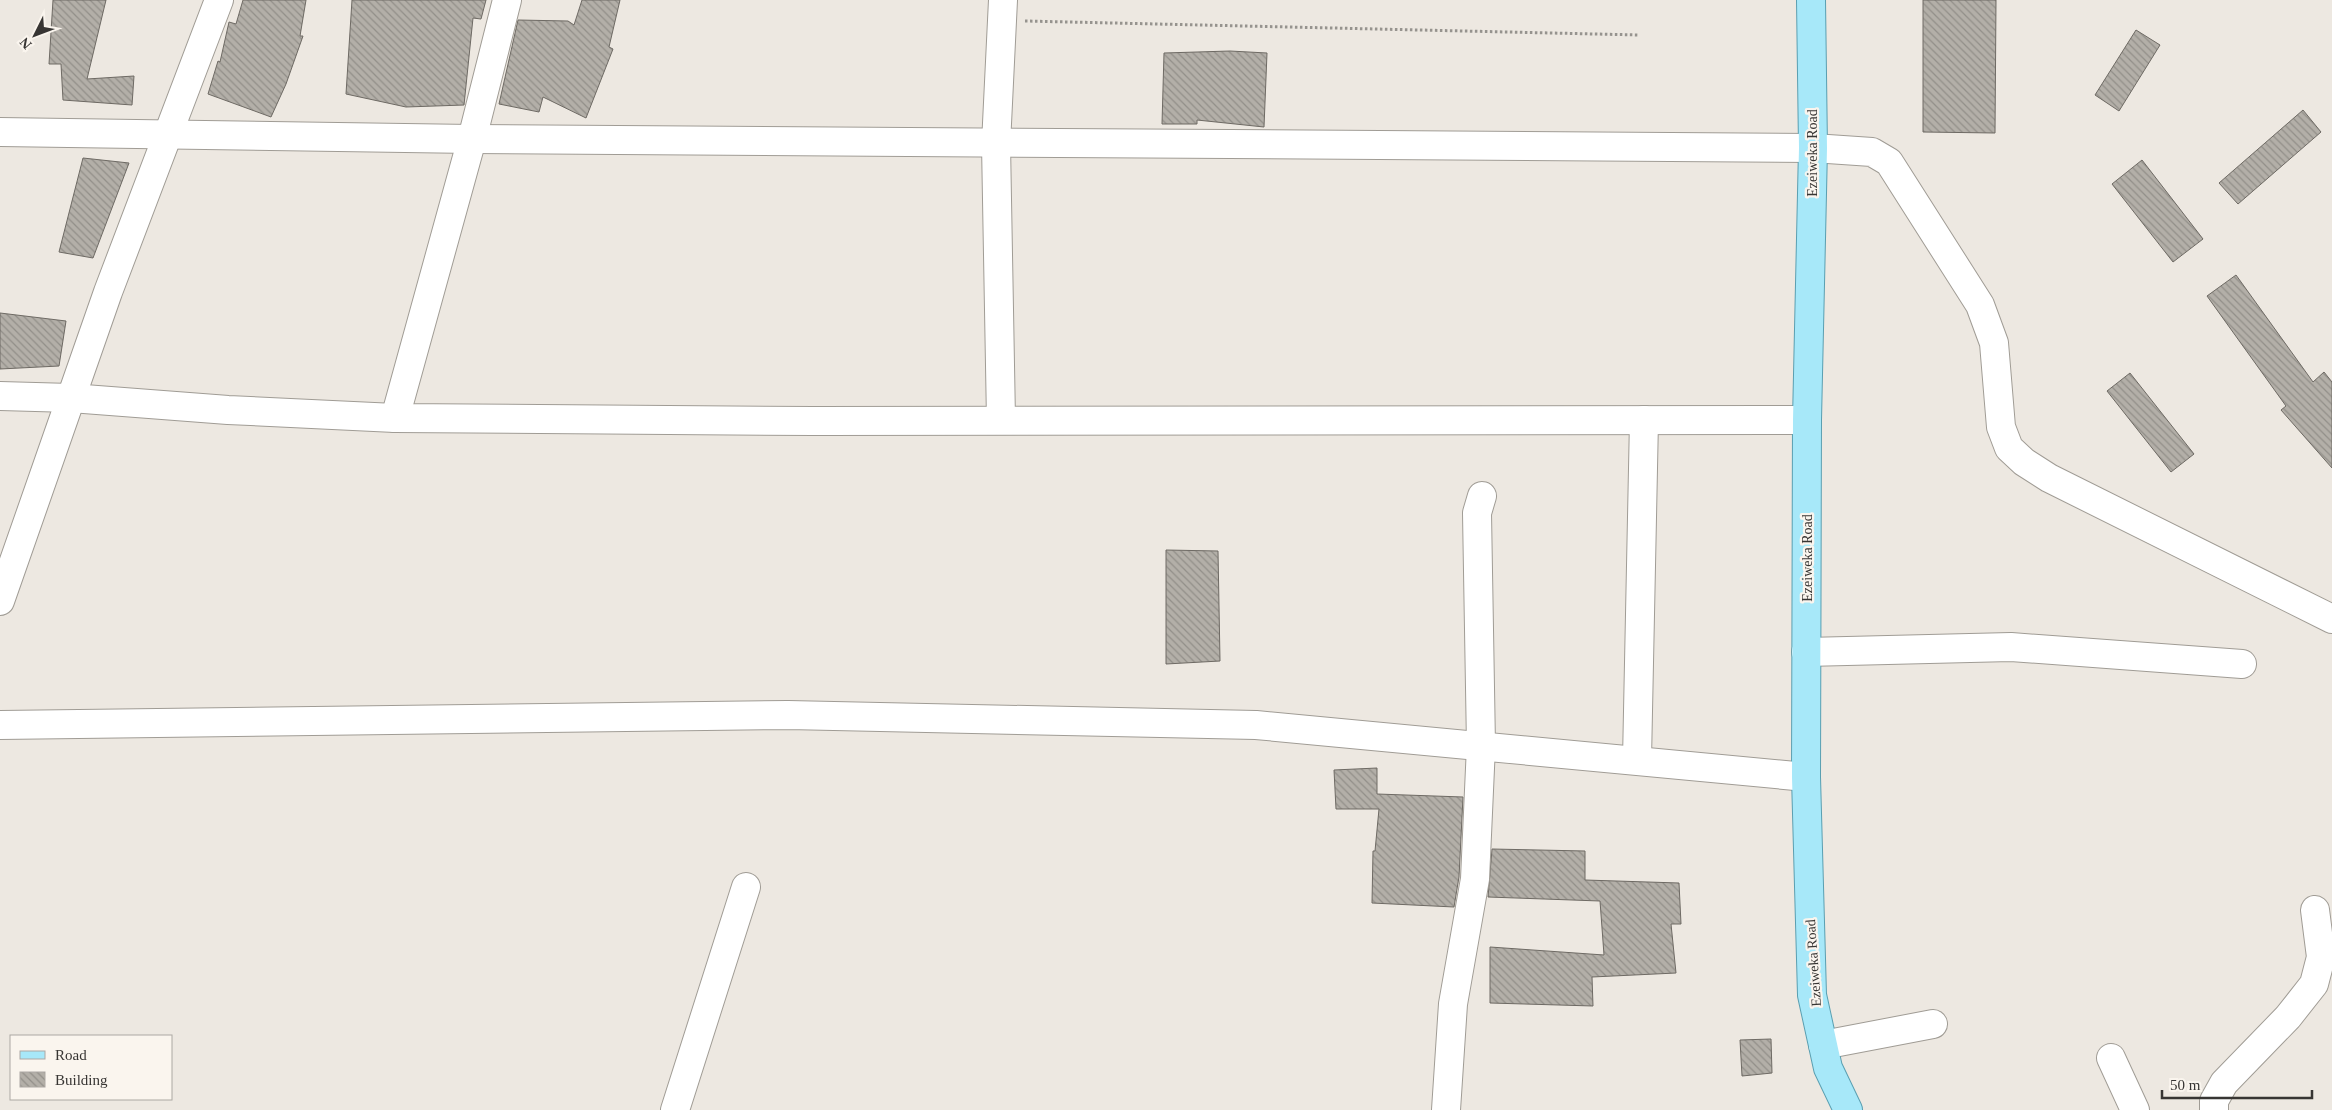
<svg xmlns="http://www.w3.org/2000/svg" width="2332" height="1110" viewBox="0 0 2332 1110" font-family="'Times New Roman',serif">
  <defs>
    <pattern id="building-back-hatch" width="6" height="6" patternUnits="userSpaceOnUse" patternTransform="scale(1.25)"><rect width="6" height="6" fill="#b3afa8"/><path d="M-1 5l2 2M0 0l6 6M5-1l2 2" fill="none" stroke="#928f89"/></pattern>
  </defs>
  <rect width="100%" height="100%" fill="#ede8e1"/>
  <g fill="url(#building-back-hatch)" stroke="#6e6a64">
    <path d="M53,0H106L87,79L134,76L132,105L63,100L61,64H49Z"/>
    <path d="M243,0H306L300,36H303L286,84L271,117L208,94L218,61L220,62L229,22L236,24Z"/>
    <path d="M352,0H486L481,19L473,18L464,105L406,107L346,94Z"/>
    <path d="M582,0H620L609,47L613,49L586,118L543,97L539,112L499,104L518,20L568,21L574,25Z"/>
    <path d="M1923,0H1996L1995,133L1923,132Z"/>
    <path d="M2136,30L2160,45L2119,111L2095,95Z"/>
    <path d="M1230,51L1267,53L1264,127L1197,120V124H1162L1164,53Z"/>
    <path d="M2303,110L2321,132L2238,204L2219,183Z"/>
    <path d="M83,158L129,163L93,258L59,252Z"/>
    <path d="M2142,160L2203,239L2173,262L2112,184Z"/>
    <path d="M2236,275L2313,382L2324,372L2332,382V468L2281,410L2286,406L2207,296Z"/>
    <path d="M0,313L66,321L59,366L0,369Z"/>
    <path d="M2130,373L2194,454L2171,472L2107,391Z"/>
    <path d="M1166,550L1218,551L1220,661L1166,664Z"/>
    <path d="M1377,768V794L1463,797L1459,877L1454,907L1372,903L1373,851H1375L1379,809H1336L1334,770Z"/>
    <path d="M1492,849L1585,851V880L1679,883L1681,924H1671L1676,973L1592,977L1593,1006L1490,1003V947L1604,955L1600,901L1488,897Z"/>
    <path d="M1771,1039L1772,1073L1742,1076L1740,1040Z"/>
  </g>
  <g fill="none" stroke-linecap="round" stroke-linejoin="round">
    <defs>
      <g id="minor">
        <path d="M0,132L472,139L1813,148L1872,152L1889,162L1980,305L1994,343L2001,427L2009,448L2024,462L2049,478L2332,619"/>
        <path d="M0,396L71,398L228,410L395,418L814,421L1807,420"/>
        <path d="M395,418L472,139L507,0"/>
        <path d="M1001,420L996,144L1003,0"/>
        <path d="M0,601L108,292L219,0"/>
        <path d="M1806,652L2011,647L2242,664"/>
        <path d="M0,725L788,715L1256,725L1806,777"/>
        <path d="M1637,760L1644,420"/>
        <path d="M1823,1045L1933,1024"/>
        <path d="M2111,1058L2135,1110"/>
        <path d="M675,1110L746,887"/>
        <path d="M1446,1110L1453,1004L1475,879L1481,746L1477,513L1482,496"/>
        <path d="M2214,1110V1101L2224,1083L2288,1017L2314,984L2321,957L2315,910"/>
      </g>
      <path id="major" d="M1811,0L1813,148L1807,420L1806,777L1812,995L1828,1068L1848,1110"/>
    </defs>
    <use href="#minor" stroke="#a09c95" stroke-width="30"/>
    <use href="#major" stroke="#5a9fb1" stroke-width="30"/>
    <path stroke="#96938e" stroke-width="3" stroke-dasharray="2.5 2.5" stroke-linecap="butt" d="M1025,21L1639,35"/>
    <use href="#minor" stroke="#fff" stroke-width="28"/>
    <use href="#major" stroke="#a7e8f9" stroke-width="28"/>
  </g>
  <g text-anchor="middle" stroke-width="4.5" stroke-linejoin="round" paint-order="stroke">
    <g font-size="14" fill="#373533" stroke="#faf5ee">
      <text transform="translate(1812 153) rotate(-90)" y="5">Ezeiweka Road</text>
      <text transform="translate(1807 558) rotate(-90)" y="5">Ezeiweka Road</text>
      <text transform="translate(1813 963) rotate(-94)" y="5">Ezeiweka Road</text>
    </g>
  </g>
  <rect x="10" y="1035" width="162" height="65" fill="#faf5ee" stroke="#aca8a3"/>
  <rect x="20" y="1051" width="25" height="8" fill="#a7e8f9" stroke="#aca8a3"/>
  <text x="55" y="1060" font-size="15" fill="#373533">Road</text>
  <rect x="20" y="1072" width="25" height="15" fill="url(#building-back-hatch)" stroke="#aca8a3"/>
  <text x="55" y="1085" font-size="15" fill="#373533">Building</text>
  <g transform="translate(35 35) rotate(228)" stroke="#faf5ee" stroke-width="4" paint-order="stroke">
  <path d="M0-4L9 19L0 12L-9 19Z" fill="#373533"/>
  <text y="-8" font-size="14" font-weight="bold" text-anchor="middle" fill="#373533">N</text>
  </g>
  <path d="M2162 1090v8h150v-8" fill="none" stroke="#373533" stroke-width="2.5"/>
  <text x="2170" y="1090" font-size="15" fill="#373533" stroke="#faf5ee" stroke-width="4" paint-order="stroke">50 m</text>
</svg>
